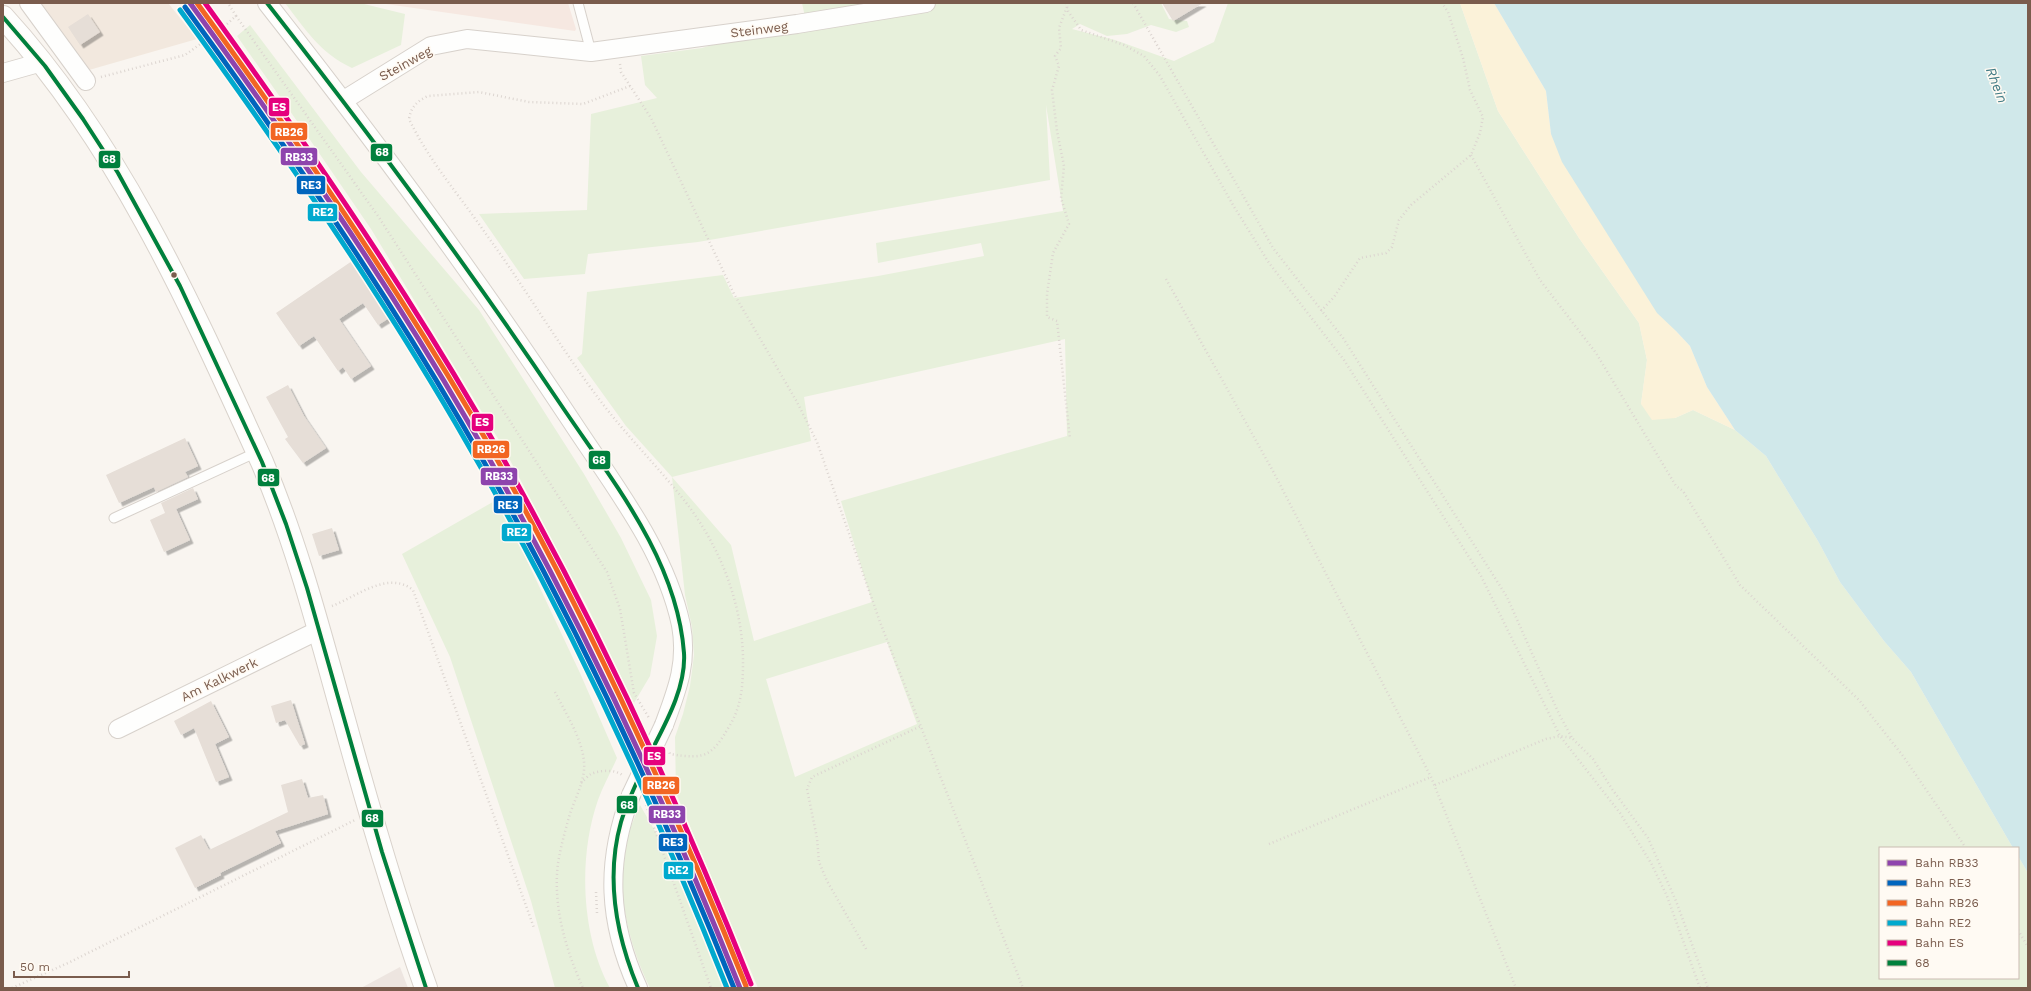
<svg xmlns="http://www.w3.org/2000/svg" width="2031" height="991" viewBox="0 0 2031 991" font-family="'Work Sans',sans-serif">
  <defs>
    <filter id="shadow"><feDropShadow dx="3.5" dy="3.5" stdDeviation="0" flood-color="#0004"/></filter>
  </defs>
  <rect width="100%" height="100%" fill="#f9f5f0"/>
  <path fill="#f2e8de" d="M34,3H168L197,39L89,70Z"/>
  <path fill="#f6e8e1" d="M379,3H568L576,29L575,31Z"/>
  <path fill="#ede5e0" d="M400,967L408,988H361Z"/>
  <g fill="#e7f0db" fill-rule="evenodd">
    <path d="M285,3H360L405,14L401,45L352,68C320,53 306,30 285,3Z"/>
    <path d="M802,3H1161L1169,19L1187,21L1189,27L1176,32L1151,25L1127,34L1107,36L1080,24L1072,29L1115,40L1174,61L1214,42L1228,3H1460L1498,111L1579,238L1639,323L1647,360L1641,404L1675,418L1693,410L1735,430L1766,456L1818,541L1840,582L1884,641L1911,672L2013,848H1880V978H2018V856L2028,873V988H758L676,793L675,737L683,714L690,686L694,655L692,627L685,595L672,477L626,426L577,358L582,354L587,292L723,275L734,298L878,276L984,256L981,243L878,263L876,243L1063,211L1046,105L1050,180L698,242L588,254L585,274L524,279L479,214L587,210L591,114L657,98L645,85L641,56L702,48L805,17ZM1065,339L1067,436L841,501L872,602L754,641L731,545L672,477L811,441L804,397ZM887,642L917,724L795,777L766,679Z"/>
    <path d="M250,25L361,172L479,310L584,474L621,538L651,600L657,636L650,676L634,703L587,606L502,445L371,229L304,131L237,36Z"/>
    <path d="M498,499L580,673L617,758C611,772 603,786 598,800C578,857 581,935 610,988H555L531,901L450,657L402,554Z"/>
    <path d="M640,805L686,885L725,988H650C629,945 615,890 626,842C629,829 635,817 640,805Z"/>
  </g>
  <path fill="#fbf2d9" d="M1460,3H1494L1546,91L1551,134L1676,331L1690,346L1707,387L1735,430L1693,410L1675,418L1652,420L1641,404L1647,360L1639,323L1579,238L1498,111Z"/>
  <path fill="#d0e8ea" d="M1494,3H2028V873L2018,856V848H2013L1911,672L1884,641L1840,582L1818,541L1766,456L1735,430L1707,387L1690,346L1676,331L1657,313L1562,162L1551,134L1546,91Z"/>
  <g fill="#e6ded7" filter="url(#shadow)">
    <path d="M1162,3H1203L1173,21Z"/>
    <path d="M88,14L100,32L80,45L68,27Z"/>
    <path d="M352,261L389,318L378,325L363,303L339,319L371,366L351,379L343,367L338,371L314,336L299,346L276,313Z"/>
    <path d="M288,385L304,416L326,448L303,463L285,439L288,437L266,397Z"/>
    <path d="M185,438L198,466L185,472L188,477L156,492L154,487L119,503L106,475Z"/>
    <path d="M193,488L198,499L176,509L190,540L164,552L150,520L165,513L161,503Z"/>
    <path d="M332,528L339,550L319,556L312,534Z"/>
    <path d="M291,700L305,744L300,746L285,720L276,723L271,706Z"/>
    <path d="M211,701L229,737L215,744L229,777L216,782L194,728L181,735L174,721Z"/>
    <path d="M302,779L308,798L323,795L328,814L275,831L281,843L220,873L221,875L195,888L175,848L201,835L209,850L288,812L281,785Z"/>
  </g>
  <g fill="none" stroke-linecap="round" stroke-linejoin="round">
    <defs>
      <g id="lane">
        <path d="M578,3L591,52"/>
        <path d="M114,518L257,452"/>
      </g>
      <g id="street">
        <path d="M29,3L86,81"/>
        <path d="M267,3C374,139 477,278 572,422C614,486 665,550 681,625C688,663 677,690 664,725"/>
        <path d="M3,73L42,62"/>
        <path d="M344,100L431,46L467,39L591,52L797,24L926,3"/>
        <path d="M118,729L319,630"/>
        <path d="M631,795C605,863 608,922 638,988"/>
      </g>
      <path id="secondary" d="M3,17C120,145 191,306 262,462C297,544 319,630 343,716C368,807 394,898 426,988"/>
    </defs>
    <use href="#lane" stroke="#d7d1cb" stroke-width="11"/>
    <use href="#street" stroke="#d7d1cb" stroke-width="20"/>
    <use href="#secondary" stroke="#d9d2cb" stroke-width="24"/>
    <g stroke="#dcd5d0" stroke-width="2.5" stroke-dasharray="1 3" stroke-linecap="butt">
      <path d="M1066,3L1068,11L1081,30L1124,45L1144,56L1160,76L1233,205L1269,263L1344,360L1481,576L1560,736L1620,813L1651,863L1667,896L1700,988"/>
      <path d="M1133,3L1273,248L1343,338L1507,597L1559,714L1572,738"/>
      <path d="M1067,7L1059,28L1061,48L1055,56L1059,66L1052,90L1057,131L1064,166L1061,198L1069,224L1053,253L1047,294V317L1057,321L1070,439"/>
      <path d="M236,16L378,216L607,572L620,609L634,693L649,718"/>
      <path d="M227,24L236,16L228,3"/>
      <path d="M620,64L621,72L651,118L734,294L797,402L817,442L880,622L1023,988"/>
      <path d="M101,77L185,55L206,40"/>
      <path d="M630,86L583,104L529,102L479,92L428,96C417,101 411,107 409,119C429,161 460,196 486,234C526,289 561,349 602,403C628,437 658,467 684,500C719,545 741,599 743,656C743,681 743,703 730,725C712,756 706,760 670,754L669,751"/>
      <path d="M1471,155L1540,280L1596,353L1676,486L1683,491L1740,585L1859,700L1903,756L1966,848"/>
      <path d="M1166,279L1274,473L1431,777L1516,988"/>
      <path d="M1321,311L1334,297L1360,258L1386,253L1392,247L1399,220L1411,205L1471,155L1480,133L1483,117L1470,90L1463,58L1448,12L1442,3"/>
      <path d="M332,606C356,597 388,570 413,590L534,928"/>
      <path d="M555,692C566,714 582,738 584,762C586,780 574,800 569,817C564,836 558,855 557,874C555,914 567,952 583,988"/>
      <path d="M581,783C584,780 588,776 591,774C599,770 617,769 623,776"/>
      <path d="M1435,785L1546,739L1560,736L1572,738L1593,759L1612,789L1648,838L1676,901L1708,988"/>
      <path d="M646,805L711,988"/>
      <path d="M1269,844L1431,777"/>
      <path d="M596,892L597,913"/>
      <path d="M2018,930L2028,947"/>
      <path d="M866,949L827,881L819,862L817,838L807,789L812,777L921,726"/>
      <path d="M12,988L68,963L355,820"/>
    </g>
    <use href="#lane" stroke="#fefefd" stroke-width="9"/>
    <use href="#street" stroke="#fefefd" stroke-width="18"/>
    <use href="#secondary" stroke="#fefefd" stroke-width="22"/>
    <defs>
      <path id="street-bridge" d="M631,795L664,725"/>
    </defs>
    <use href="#street-bridge" stroke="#d7d1cb" stroke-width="20" stroke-linecap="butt"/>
    <use href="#street-bridge" stroke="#fefefd" stroke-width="18"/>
    <defs>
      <g id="bus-1">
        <path d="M267,3C369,133 467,265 559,402C610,478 677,558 684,653C686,684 669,717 655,744C643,770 629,795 621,822C605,879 616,935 638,988"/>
        <path d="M3,17L45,66L83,119L118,173L180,286L262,462L286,524L307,588L382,852L426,988"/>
      </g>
    </defs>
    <use href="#bus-1" stroke="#fffaf3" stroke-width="7"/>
    <use href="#bus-1" stroke="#00803d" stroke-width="4"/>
    <defs>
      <path id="rail-1" d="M190,3C288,138 383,275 467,420C573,602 662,792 740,988"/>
      <path id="rail-2" d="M185,7C283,141 377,278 461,422C567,603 656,793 734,988"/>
      <path id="rail-3" d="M197,3C294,136 387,272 471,414C578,597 667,789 746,986"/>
      <path id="rail-4" d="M180,10C278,144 372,280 456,424C561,604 650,794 727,988"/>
      <path id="rail-5" d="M205,3C301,136 394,271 477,413C584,596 673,787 751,984"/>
    </defs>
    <use href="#rail-1" stroke="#fffaf3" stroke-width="8"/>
    <use href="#rail-2" stroke="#fffaf3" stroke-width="8"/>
    <use href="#rail-3" stroke="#fffaf3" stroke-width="8"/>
    <use href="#rail-4" stroke="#fffaf3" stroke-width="8"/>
    <use href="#rail-5" stroke="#fffaf3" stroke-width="8"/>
    <use href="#rail-1" stroke="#8e44ad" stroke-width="5"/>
    <use href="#rail-2" stroke="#0065bd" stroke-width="5"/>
    <use href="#rail-3" stroke="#f26522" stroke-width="5"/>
    <use href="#rail-4" stroke="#00a9ce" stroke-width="5"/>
    <use href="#rail-5" stroke="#e5007d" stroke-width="5"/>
  </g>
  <circle fill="#7a5c4d" stroke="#fffaf3" stroke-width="1.5" cx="174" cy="275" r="3.5"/>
  <g text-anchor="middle" stroke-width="3" stroke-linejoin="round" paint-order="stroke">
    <g font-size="13" fill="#7a5c4d" stroke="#fffaf3">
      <text transform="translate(759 29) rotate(-7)" y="5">Steinweg</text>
      <text transform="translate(405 63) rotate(-29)" y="5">Steinweg</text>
      <text transform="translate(219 679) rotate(-26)" y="5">Am Kalkwerk</text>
    </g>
    <g font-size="14" font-style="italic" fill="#437c86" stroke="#fffaf3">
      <text transform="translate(1997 85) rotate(69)" y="5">Rhein</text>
    </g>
  </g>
  <g stroke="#fffaf3" stroke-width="1.5">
    <rect x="268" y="97" width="22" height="20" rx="4" fill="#e5007d"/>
    <rect x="270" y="122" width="38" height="19" rx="4" fill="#f26522"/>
    <rect x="370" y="143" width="23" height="19" rx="4" fill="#00803d"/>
    <rect x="280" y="147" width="38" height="19" rx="4" fill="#8e44ad"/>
    <rect x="98" y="150" width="23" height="19" rx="4" fill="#00803d"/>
    <rect x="296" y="175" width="30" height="20" rx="4" fill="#0065bd"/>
    <rect x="307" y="203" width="31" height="19" rx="4" fill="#00a9ce"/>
    <rect x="471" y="413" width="23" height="19" rx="4" fill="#e5007d"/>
    <rect x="472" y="440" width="38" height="19" rx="4" fill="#f26522"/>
    <rect x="588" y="450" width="23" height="20" rx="4" fill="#00803d"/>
    <rect x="480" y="467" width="38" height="19" rx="4" fill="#8e44ad"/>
    <rect x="257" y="468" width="23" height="19" rx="4" fill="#00803d"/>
    <rect x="493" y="495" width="30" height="19" rx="4" fill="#0065bd"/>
    <rect x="501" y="523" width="31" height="19" rx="4" fill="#00a9ce"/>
    <rect x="643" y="746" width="23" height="20" rx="4" fill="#e5007d"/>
    <rect x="642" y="776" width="38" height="19" rx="4" fill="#f26522"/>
    <rect x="616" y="795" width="22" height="19" rx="4" fill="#00803d"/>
    <rect x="648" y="805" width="38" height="19" rx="4" fill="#8e44ad"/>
    <rect x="361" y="809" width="23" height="19" rx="4" fill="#00803d"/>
    <rect x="658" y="833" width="30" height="19" rx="4" fill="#0065bd"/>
    <rect x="663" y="861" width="31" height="19" rx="4" fill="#00a9ce"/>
  </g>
  <g font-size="11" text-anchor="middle" font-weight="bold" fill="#fff">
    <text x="279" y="111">ES</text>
    <text x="289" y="136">RB26</text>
    <text x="382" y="156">68</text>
    <text x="299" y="161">RB33</text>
    <text x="109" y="163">68</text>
    <text x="311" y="189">RE3</text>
    <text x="323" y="216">RE2</text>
    <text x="482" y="426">ES</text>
    <text x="491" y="453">RB26</text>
    <text x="599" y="464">68</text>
    <text x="499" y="480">RB33</text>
    <text x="268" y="482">68</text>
    <text x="508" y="509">RE3</text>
    <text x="517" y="536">RE2</text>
    <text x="654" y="760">ES</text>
    <text x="661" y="789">RB26</text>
    <text x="627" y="809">68</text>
    <text x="667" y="818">RB33</text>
    <text x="372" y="822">68</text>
    <text x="673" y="846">RE3</text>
    <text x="678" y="874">RE2</text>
  </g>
  <rect width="2031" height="991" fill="none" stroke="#7a5c4d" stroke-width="8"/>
  <rect x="1879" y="847" width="140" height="132" fill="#fffaf3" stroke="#cabbb1"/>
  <rect x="1887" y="860" width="20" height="6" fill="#8e44ad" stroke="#cabbb1"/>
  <text x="1915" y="867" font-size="12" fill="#7a5c4d">Bahn RB33</text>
  <rect x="1887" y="880" width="20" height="6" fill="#0065bd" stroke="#cabbb1"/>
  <text x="1915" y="887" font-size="12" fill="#7a5c4d">Bahn RE3</text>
  <rect x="1887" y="900" width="20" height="6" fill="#f26522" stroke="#cabbb1"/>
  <text x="1915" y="907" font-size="12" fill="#7a5c4d">Bahn RB26</text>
  <rect x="1887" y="920" width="20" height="6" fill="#00a9ce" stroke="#cabbb1"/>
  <text x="1915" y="927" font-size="12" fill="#7a5c4d">Bahn RE2</text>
  <rect x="1887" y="940" width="20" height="6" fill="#e5007d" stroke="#cabbb1"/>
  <text x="1915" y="947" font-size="12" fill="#7a5c4d">Bahn ES</text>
  <rect x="1887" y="960" width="20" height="6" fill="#00803d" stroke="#cabbb1"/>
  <text x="1915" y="967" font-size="12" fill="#7a5c4d">68</text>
  <path d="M14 971v6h115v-6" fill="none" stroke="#7a5c4d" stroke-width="2"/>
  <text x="20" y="971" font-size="12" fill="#7a5c4d" stroke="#fffaf3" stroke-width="3" paint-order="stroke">50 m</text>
</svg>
